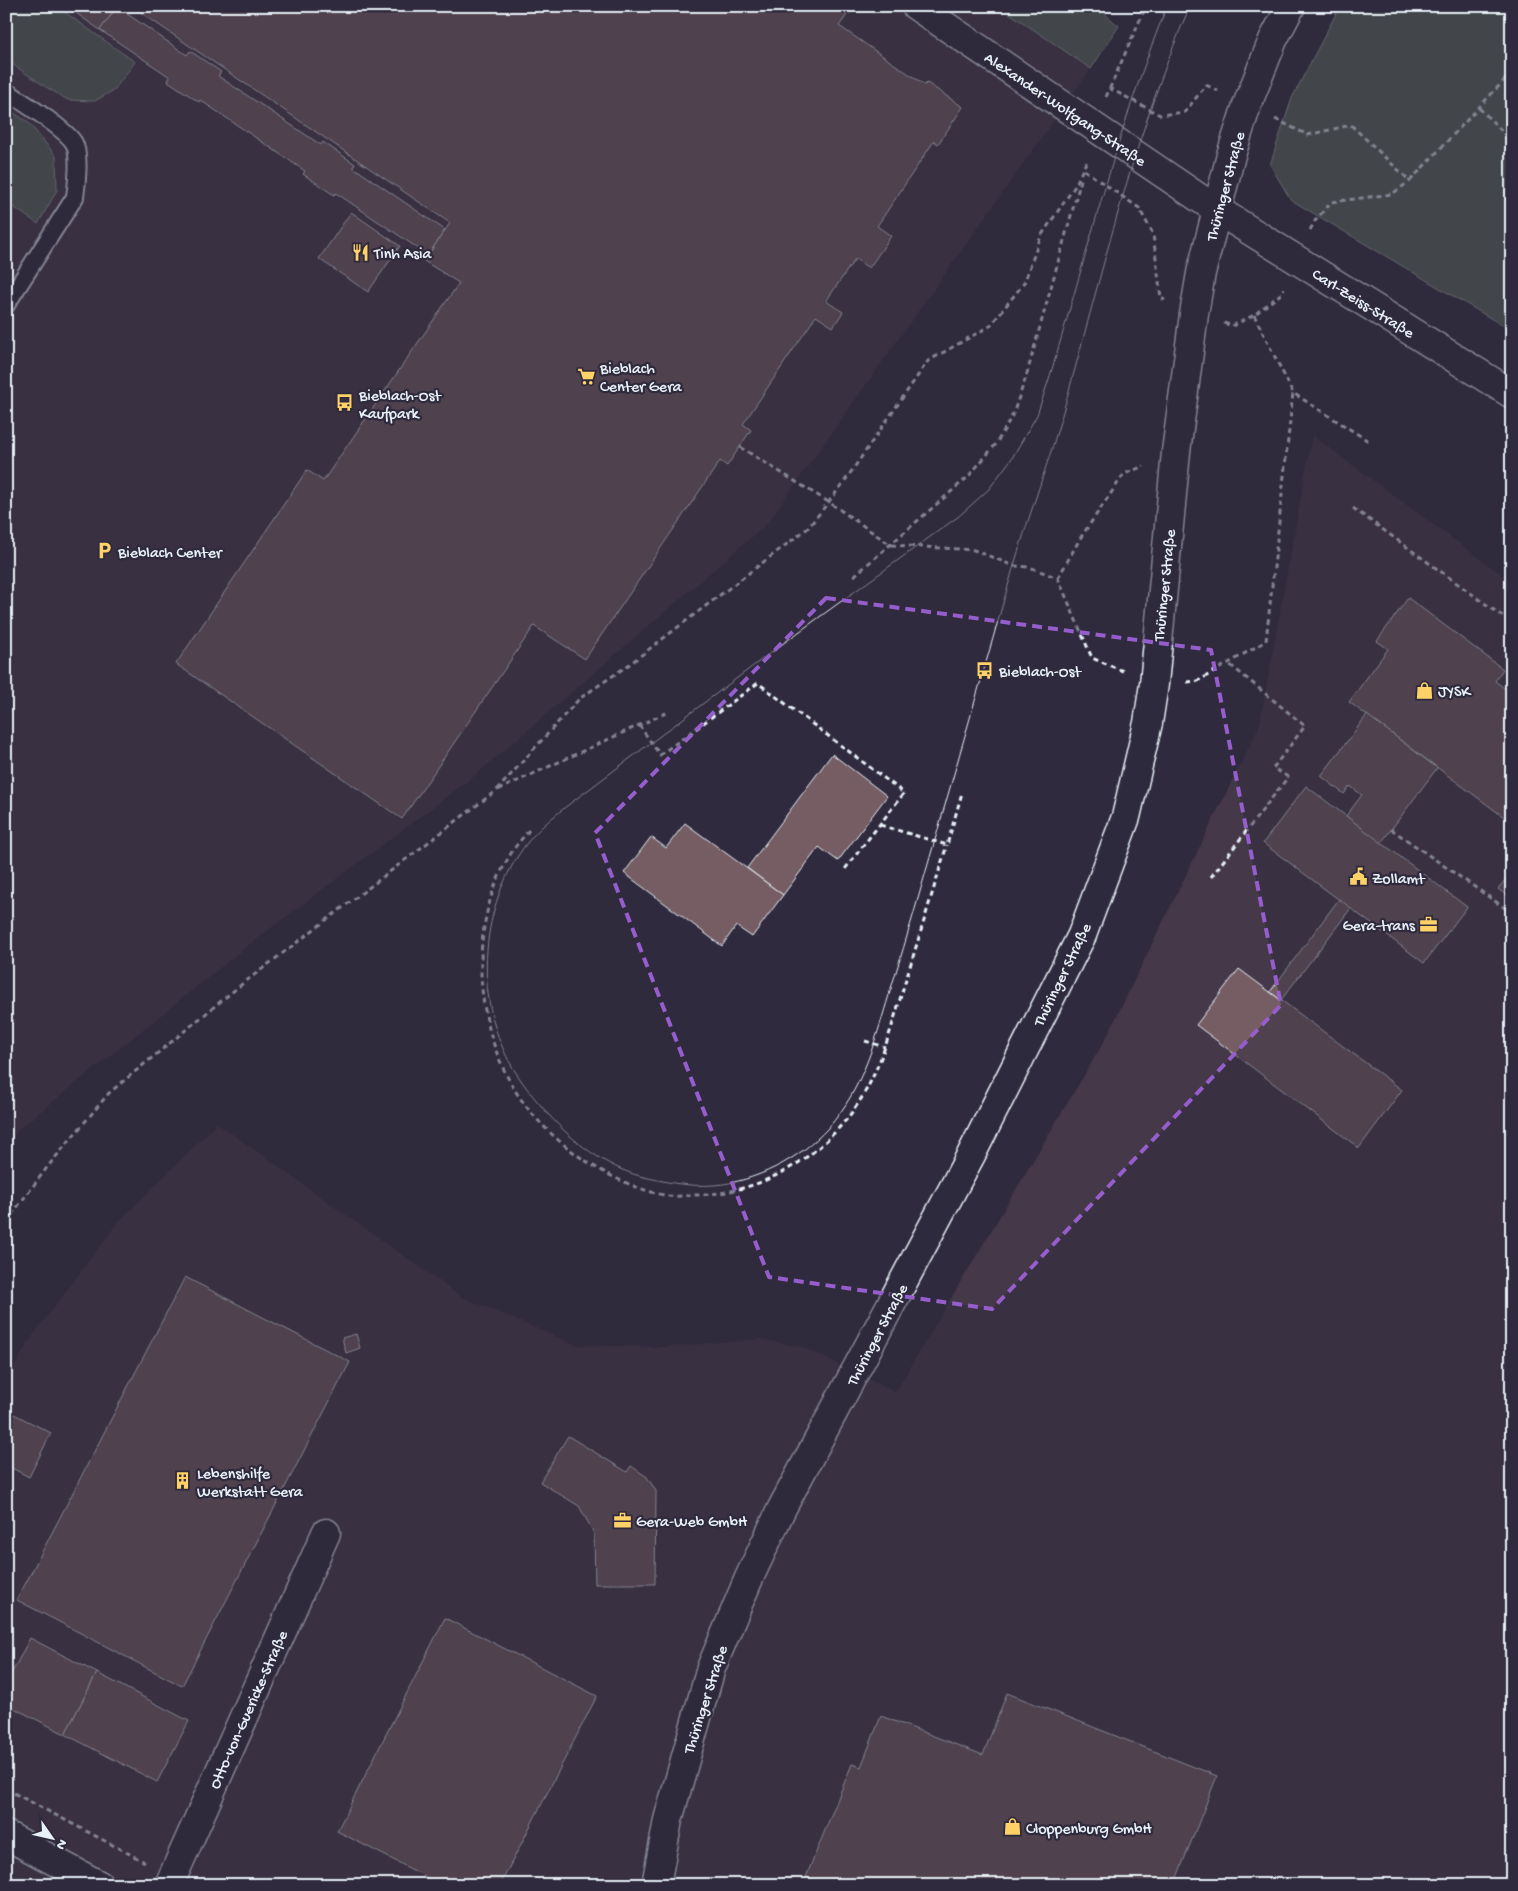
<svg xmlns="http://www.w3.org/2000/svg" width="1518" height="1891" viewBox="0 0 1518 1891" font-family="'Gochi Hand',sans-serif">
  <rect width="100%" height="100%" fill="#2f2a3d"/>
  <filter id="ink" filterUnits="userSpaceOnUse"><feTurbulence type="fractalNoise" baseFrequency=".02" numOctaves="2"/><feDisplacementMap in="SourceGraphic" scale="10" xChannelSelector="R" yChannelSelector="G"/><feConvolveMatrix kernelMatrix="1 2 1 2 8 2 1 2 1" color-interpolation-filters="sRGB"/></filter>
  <g filter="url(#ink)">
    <g fill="#443949">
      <path d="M6,6H999L1091,69L767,524L476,775L254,941L19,1129L6,1151V202L38,224L28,122L6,108Z"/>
      <path d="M1312,435L1512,582V1885H6V1380L35,1332L118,1222L217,1123L462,1297L577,1345L662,1347L760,1339L803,1347L895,1392L1105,1040L1259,726Z"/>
    </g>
    <g fill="#5a675c" stroke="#a1acaa">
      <path d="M6,6H56L135,62L114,90L95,101L68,100L46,87L6,60Z"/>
      <path d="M999,6H1110L1105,14L1119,26L1091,69Z"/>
      <path d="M1340,6H1512V331L1291,200L1270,165L1292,98Z"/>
      <path d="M6,108L28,122L56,156L57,190L38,224L6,202Z"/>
    </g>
    <g fill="#745d64" stroke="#e8f1f8">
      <path d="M66,6H116L117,7L100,30Z"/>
      <path d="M131,6H809L814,10L816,6H832L847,15L839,26L925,85L927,83L963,107L938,144L934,141L877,226L891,236L869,268L855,259L826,301L843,312L833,327L816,316L743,424L751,430L727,466L720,461L585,659L534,626L402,819L176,664L307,470L323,481L459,283L424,261L450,223Z"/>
      <path d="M117,7L187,55L190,51L221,72L218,76L321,145L323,142L355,164L353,167L445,230L428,255L336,193L334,195L303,174L305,171L200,100L199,102L168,81L170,77L100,30Z"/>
      <path d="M351,212L400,246L368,292L319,259Z"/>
      <path d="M1408,598L1503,669L1495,681L1512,694V823L1349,702L1388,649L1377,641Z"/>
      <path d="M1367,715L1437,768L1381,843L1346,816L1362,795L1350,786L1344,794L1321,776Z"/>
      <path d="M832,754L887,796L838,861L819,847L783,895L747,868Z"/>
      <path d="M1306,786L1467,907L1424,963L1263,843Z"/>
      <path d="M685,823L783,895L752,937L736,926L722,946L624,873L651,837L666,848Z"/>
      <path d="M1512,871V899L1498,889Z"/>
      <path d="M1339,899L1351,908L1281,1000L1270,992Z"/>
      <path d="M1239,969L1402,1090L1359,1148L1196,1025Z"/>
      <path d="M185,1277L350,1362L182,1686L17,1600Z"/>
      <path d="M356,1334L360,1348L346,1353L342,1338Z"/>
      <path d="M12,1413L51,1433L29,1477L6,1465V1424Z"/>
      <path d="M568,1436L627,1472L631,1466L647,1477L656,1491L655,1584H595L594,1533L579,1506L540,1482Z"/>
      <path d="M445,1618L597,1696L500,1885H442L337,1831Z"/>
      <path d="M30,1638L97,1673L65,1734L6,1704V1684Z"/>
      <path d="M97,1673L189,1721L157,1782L65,1734Z"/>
      <path d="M1007,1693L1217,1776L1174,1885H825L806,1877L852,1764L861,1767L881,1716L983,1755Z"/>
    </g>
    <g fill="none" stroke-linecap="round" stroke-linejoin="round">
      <defs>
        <path id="lane" d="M6,91C21,101 66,129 74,143C80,154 77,184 75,197L6,305"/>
        <g id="street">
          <path d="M916,6L1217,210L1512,394"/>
          <path d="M6,1835L99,1885"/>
          <path d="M169,1885L326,1533"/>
        </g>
        <path id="secondary" d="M656,1885L668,1820L711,1668L749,1578L782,1508L971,1155L1082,935L1126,817L1148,723L1154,684L1176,452L1194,314L1201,273L1231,155L1247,105L1273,40L1291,6"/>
      </defs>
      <use href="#lane" stroke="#e8f1f8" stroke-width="20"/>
      <use href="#street" stroke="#e8f1f8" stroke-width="31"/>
      <use href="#secondary" stroke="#e8f1f8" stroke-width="31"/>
      <g stroke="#e8f1f8" stroke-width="3" stroke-dasharray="5 4" stroke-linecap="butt">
        <path d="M1109,88L1160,115L1185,112L1206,85L1218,91"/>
        <path d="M1106,97L1146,6"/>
        <path d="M1479,108L1512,141"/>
        <path d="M1275,119L1308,135L1351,125L1410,181L1512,72"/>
        <path d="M1084,170L1139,208L1153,234L1161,298L1165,300"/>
        <path d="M1310,230L1315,221L1331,202L1392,194L1410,181"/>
        <path d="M1254,315L1293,393L1370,442"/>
        <path d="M1224,323L1232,326L1254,315L1282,293L1284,288"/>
        <path d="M740,447L830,503L891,545L974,550L1014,566L1029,567L1058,578L1092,658L1123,671"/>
        <path d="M1353,508L1512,623"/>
        <path d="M854,576L968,477L996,444L1013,414L1026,377L1082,176"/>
        <path d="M1058,578L1081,537L1124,474L1144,466"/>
        <path d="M1187,682L1198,681L1266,641L1293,393"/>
        <path d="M639,725L660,755L758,683L904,793L845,869"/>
        <path d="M498,790L668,712"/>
        <path d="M880,825L947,845L962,793"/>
        <path d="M1391,829L1512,913"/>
        <path d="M529,830C522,839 514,847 509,857C488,892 480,933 481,973C482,1008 491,1044 507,1076C535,1133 606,1185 669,1196C678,1197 689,1195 698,1195C756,1193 808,1165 845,1121C879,1081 891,1028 906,979C920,935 933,890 947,845"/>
        <path d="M1211,877L1288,777L1273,768L1305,726L1228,663"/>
        <path d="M865,1041L885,1047"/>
        <path d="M6,1222L49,1165L109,1093L237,988L497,790L579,699L627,666L808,528L842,485L928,361L990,326L1024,283L1041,236L1075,186L1087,160"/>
        <path d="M6,1789L145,1862"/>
      </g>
      <use href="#lane" stroke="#2f2a3d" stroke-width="16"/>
      <use href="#street" stroke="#2f2a3d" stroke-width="28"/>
      <use href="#secondary" stroke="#2f2a3d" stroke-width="28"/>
      <path stroke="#e8f1f8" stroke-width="1" d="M1167,6C1118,127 1087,255 1049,379L1037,415L1012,458L989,489L959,516L785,642L568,805C553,817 539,828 527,843C480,904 473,995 510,1063C521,1082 534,1098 549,1115C572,1141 606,1167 640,1176C665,1182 689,1187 714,1185C755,1182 800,1159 828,1128C864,1088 877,1034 892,985C908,935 922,884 937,833C963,744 988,654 1014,565C1030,512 1050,459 1065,405C1102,272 1135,133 1190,6"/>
    </g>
  </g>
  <path d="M0 0H1518V1891H0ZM826,598L1211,650L1281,1005L992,1309L769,1277L595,833Z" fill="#2f2a3d" fill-opacity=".55" fill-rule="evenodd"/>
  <path fill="none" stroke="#965dcd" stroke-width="4" stroke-dasharray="10 6" stroke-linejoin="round" d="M826,598L1211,650L1281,1005L992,1309L769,1277L595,833Z"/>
  <defs>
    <symbol id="restaurant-bare" viewBox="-9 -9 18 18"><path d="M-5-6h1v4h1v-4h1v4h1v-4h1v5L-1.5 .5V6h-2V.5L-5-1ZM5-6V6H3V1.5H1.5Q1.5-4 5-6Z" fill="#ffd166" stroke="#2f2a3d" stroke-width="2.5" paint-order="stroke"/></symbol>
    <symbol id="supermarket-bare" viewBox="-9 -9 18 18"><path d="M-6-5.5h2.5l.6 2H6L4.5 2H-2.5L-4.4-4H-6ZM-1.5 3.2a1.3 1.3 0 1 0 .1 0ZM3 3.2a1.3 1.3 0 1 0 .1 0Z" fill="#ffd166" stroke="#2f2a3d" stroke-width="2.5" paint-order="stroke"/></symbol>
    <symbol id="bus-bare" viewBox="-9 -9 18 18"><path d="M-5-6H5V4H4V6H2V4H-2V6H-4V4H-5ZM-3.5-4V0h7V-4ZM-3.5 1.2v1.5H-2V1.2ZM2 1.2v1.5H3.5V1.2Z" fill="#ffd166" stroke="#2f2a3d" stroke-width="2.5" paint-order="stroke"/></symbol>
    <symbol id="parking-bare" viewBox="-9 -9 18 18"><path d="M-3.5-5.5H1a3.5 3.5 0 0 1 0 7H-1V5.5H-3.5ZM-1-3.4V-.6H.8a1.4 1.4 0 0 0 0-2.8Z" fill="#ffd166" stroke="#2f2a3d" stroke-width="2.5" paint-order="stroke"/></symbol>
    <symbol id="shop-bare" viewBox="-9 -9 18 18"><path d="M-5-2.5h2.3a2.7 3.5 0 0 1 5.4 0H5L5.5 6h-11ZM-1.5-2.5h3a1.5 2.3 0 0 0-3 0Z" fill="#ffd166" stroke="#2f2a3d" stroke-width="2.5" paint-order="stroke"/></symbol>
    <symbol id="civic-bare" viewBox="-9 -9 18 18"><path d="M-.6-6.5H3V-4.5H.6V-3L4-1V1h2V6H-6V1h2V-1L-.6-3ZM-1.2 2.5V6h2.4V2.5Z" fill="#ffd166" stroke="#2f2a3d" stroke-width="2.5" paint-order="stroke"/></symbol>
    <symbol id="office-bare" viewBox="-9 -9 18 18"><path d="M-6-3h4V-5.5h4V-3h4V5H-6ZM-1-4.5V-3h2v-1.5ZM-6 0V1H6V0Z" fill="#ffd166" stroke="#2f2a3d" stroke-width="2.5" paint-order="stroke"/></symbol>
    <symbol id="building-bare" viewBox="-9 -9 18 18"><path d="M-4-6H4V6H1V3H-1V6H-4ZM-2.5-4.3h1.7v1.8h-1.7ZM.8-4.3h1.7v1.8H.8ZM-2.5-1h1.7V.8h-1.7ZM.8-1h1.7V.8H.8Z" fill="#ffd166" stroke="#2f2a3d" stroke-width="2.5" paint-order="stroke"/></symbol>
  </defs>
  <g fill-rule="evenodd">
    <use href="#restaurant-bare" x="348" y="240" width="25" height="25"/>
    <use href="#supermarket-bare" x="574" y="364" width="25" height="25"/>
    <use href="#bus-bare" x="332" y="390" width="25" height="25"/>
    <use href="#parking-bare" x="92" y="538" width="25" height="25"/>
    <use href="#bus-bare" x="972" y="658" width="25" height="25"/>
    <use href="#shop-bare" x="1412" y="678" width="25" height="25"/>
    <use href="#civic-bare" x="1346" y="864" width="25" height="25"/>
    <use href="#office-bare" x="1416" y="912" width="25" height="25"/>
    <use href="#building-bare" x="170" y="1468" width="25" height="25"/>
    <use href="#office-bare" x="610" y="1508" width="25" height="25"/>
    <use href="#shop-bare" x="1000" y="1814" width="25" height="25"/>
  </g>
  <g text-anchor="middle" stroke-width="4.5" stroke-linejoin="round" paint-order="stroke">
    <g font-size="16" fill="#e8f1f8" stroke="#2f2a3d">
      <text transform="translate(1066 108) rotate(34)" y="6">Alexander-Wolfgang-Straße</text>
      <text transform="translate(1224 186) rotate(-75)" y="6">Thüringer Straße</text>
      <text transform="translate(1364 302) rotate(32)" y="6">Carl-Zeiss-Straße</text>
      <text transform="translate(1163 585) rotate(-84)" y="6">Thüringer Straße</text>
      <text transform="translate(1061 974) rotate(-64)" y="6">Thüringer Straße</text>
      <text transform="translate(876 1334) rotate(-62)" y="6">Thüringer Straße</text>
      <text transform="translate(704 1699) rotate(-72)" y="6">Thüringer Straße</text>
      <text transform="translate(247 1709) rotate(-66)" y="6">Otto-von-Guericke-Straße</text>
    </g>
    <g font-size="16" fill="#e8f1f8" stroke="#2f2a3d" text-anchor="start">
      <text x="374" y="258">Tinh Asia</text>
      <text x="600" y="373">Bieblach<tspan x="600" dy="18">Center Gera</tspan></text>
      <text x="359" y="400">Bieblach-Ost<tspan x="359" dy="18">Kaufpark</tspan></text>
      <text x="118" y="557">Bieblach Center</text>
      <text x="999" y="676">Bieblach-Ost</text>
      <text x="1438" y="696">JYSK</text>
      <text x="1372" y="883">Zollamt</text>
      <text x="1415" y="930" text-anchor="end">Gera-trans</text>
      <text x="197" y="1478">Lebenshilfe<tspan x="197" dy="18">Werkstatt Gera</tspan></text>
      <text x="636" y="1526">Gera-Web GmbH</text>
      <text x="1026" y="1833">Cloppenburg GmbH</text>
    </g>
  </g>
  <rect width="1518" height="1891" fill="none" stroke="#2f2a3d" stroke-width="25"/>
  <rect x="12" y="12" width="1493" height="1866" fill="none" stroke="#e8f1f8" stroke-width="2" filter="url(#ink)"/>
  <g transform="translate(52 1838) rotate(124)" stroke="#2f2a3d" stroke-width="4" paint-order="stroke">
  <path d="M0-4L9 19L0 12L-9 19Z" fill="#e8f1f8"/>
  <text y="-8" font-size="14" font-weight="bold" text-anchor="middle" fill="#e8f1f8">N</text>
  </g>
</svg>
